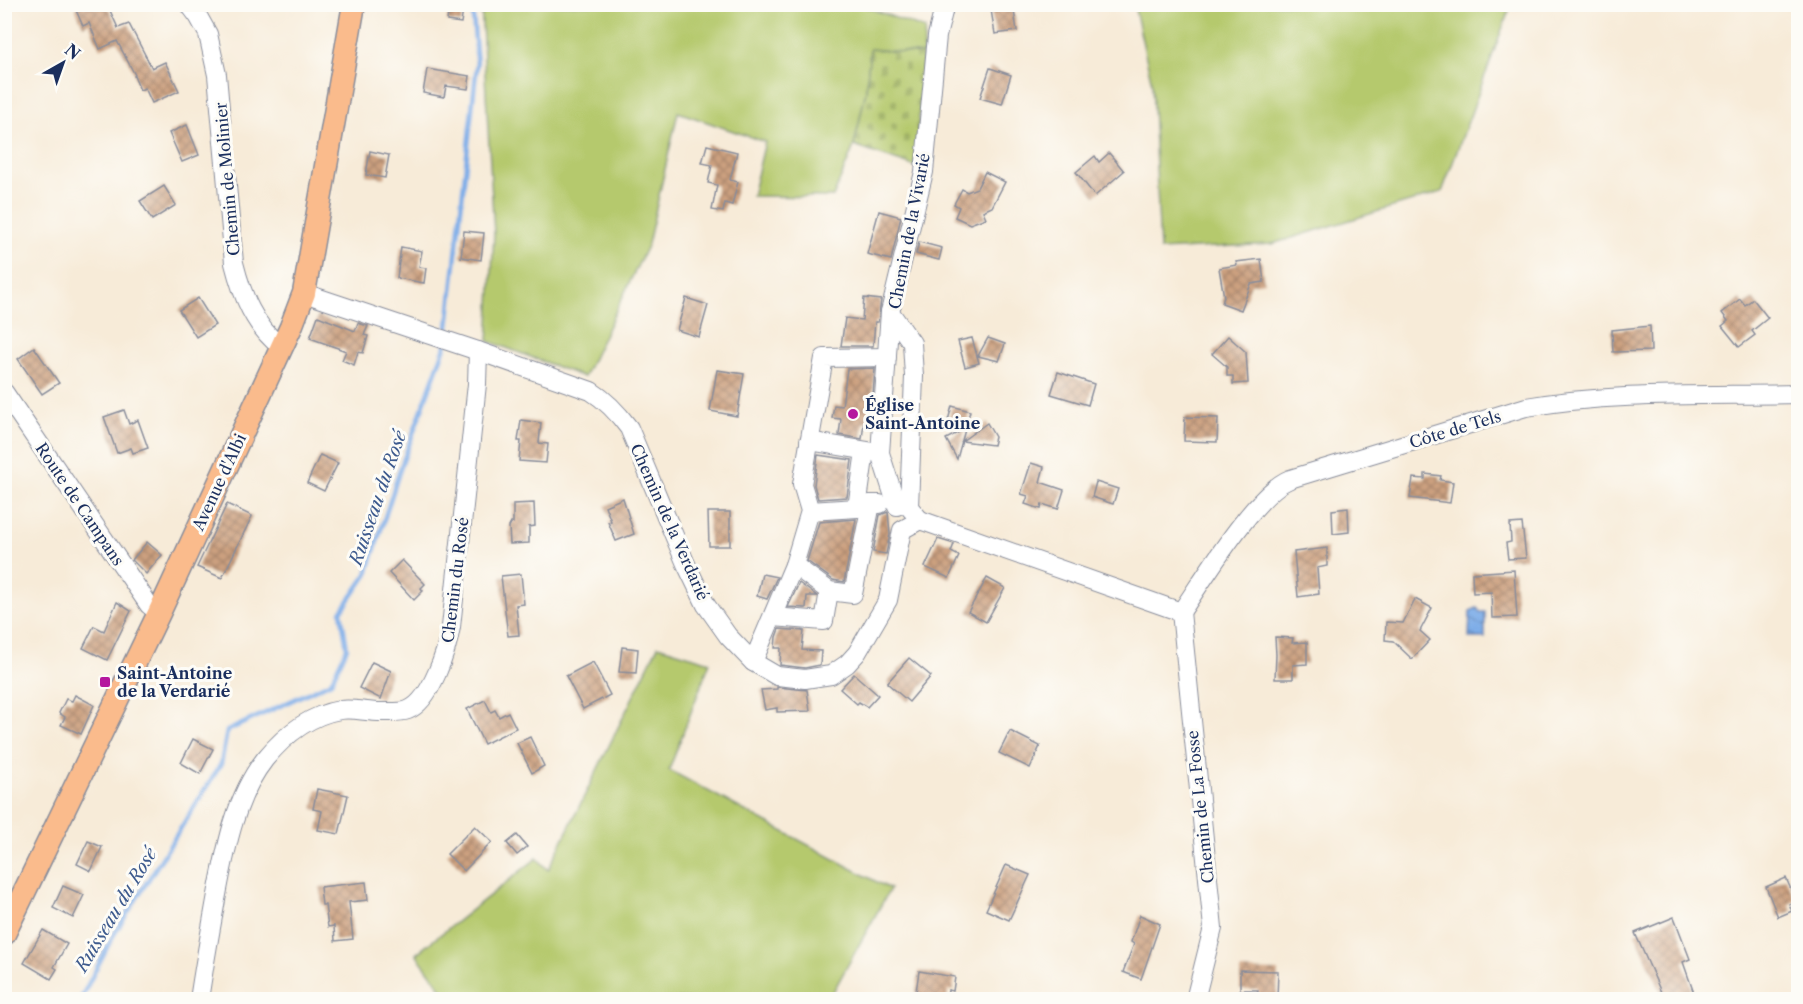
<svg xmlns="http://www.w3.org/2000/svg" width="1803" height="1004" viewBox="0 0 1803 1004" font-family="'Libre Caslon Text',serif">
  <defs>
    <pattern id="cemetery-stones" width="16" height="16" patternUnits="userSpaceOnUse" patternTransform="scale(1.5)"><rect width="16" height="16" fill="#b5c96d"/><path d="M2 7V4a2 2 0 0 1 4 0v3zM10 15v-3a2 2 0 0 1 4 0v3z" fill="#9bad61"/></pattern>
    <pattern id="water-waves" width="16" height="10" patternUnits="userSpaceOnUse" patternTransform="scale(1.5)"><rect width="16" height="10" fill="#7eade8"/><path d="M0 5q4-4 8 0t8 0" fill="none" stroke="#668dbf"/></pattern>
    <pattern id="building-cross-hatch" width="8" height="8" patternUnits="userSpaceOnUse" patternTransform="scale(1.5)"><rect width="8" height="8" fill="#cca07f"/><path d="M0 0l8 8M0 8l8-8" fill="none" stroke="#a5836b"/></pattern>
  </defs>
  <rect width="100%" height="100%" fill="#fdfcf7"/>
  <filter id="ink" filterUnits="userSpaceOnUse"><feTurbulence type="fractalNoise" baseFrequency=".0167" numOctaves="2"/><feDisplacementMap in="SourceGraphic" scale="12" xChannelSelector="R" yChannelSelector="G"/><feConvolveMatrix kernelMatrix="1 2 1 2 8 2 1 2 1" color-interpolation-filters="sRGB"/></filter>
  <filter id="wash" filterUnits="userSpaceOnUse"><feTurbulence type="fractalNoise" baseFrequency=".008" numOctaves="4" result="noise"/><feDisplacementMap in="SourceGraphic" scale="24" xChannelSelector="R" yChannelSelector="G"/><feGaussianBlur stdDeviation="1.35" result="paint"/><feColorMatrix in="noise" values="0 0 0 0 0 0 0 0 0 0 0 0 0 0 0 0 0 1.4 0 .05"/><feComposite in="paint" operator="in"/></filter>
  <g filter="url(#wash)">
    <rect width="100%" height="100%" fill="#f7ebd8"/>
    <g fill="#b5c96d" stroke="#687c66" stroke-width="1.5">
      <path d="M481,5H861L925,29L923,54L870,50L866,91L854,146L833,197L752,196L765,142L678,112L648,244L584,377L488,341L494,234Z"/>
      <path d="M1134,5V4L1511,5L1442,192L1272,244L1160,250L1152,84Z"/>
      <path d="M658,646L710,662L669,770L890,889L829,999H449L416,954L537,858L548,870Z"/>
    </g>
    <path fill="url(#cemetery-stones)" stroke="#687c66" stroke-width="1.5" d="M870,49L923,54L916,167L854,146L866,91Z"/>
    <path fill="url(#water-waves)" stroke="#4c6ea3" stroke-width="1.5" d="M1477,608L1480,612H1485V638H1469L1470,611Z"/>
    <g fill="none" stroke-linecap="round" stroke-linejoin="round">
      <g stroke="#7eade8" stroke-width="4.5">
        <path d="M447,336L477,64L472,4"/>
        <path d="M80,1000L113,936L221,764L227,731L331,682L347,648L341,612L367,574L400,469L446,344"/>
      </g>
    </g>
    <g id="blocks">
      <g fill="url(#building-cross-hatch)">
        <path d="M82,4H107L118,28L129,24L152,68L165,62L179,91L152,103L145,88L140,90L134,76L135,75L117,41L100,49L89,23L83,26L75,8Z"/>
        <path d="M990,4H1013L1017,31L995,34Z"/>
        <path d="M449,7L463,10L461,23L447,21Z"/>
        <path d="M990,68L1011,75L1002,104L980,98Z"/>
        <path d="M427,69L470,76L468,89L446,86L444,97L423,93Z"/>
        <path d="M187,125L199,155L182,162L169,133Z"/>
        <path d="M707,145L737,152L730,180L738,182L732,205L725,203L723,212L712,210L717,185L708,183L712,165L702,163Z"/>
        <path d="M370,151L389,155L385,178L366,175Z"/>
        <path d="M1109,153L1124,171L1095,196L1076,172L1095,156L1099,162Z"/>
        <path d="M985,172L1005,182L992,207L983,211L986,218L970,224L955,217L959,207L954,204L962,189L967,192L977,188Z"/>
        <path d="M164,186L176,205L152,220L140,201Z"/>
        <path d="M879,211L901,217L891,260L867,254Z"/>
        <path d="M464,231L484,233L481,260L461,257Z"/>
        <path d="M919,242L942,248L939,260L916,254Z"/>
        <path d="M401,247L422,251L419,267L426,268L424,283L397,278Z"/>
        <path d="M1261,259L1264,282L1251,284L1241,310L1222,303L1224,297L1219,268L1237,265L1236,262Z"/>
        <path d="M198,298L215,325L196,337L179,310Z"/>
        <path d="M686,298L708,305L699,337L677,330Z"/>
        <path d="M864,298L881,300L878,322H875L873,346H841L845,318L862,320Z"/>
        <path d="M1740,299L1745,305L1753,299L1768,318L1752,331L1755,335L1739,347L1722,326L1728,321L1722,313Z"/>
        <path d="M318,316L355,331L358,323L368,326L364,335L368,336L363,353L358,352L354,365L342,360L346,351L310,338Z"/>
        <path d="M1650,326L1651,351L1613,352L1612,330Z"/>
        <path d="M1228,336L1246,352L1248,383L1233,384V376H1227V367L1212,354Z"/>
        <path d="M972,338L979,363L965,367L958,341Z"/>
        <path d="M988,338L1005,344L999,361L978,356Z"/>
        <path d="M34,347L59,383L42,394L18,359Z"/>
        <path d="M875,368L871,423L864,422L862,439L839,435L841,419L832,418L834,405L842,406L847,369Z"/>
        <path d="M717,370L744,374L737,416L710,411Z"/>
        <path d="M1058,372L1094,384L1088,405L1051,394Z"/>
        <path d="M952,406L970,411L957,459L946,439L965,429L947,424Z"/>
        <path d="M124,410L129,424L138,420L148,448L133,453L131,448L117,453L104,417Z"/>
        <path d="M1185,417L1218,418L1217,442L1184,441Z"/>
        <path d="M521,420L541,423L539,443L548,444L546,463L519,461L521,441H518Z"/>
        <path d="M987,423L995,437L993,445L962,441Z"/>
        <path d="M320,455L338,463L324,491L307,483Z"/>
        <path d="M818,455L852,460L847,497L818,499L814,485Z"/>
        <path d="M1031,463L1044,467L1040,482L1064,490L1058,509L1042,504L1041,509L1025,504L1028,496L1021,494Z"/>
        <path d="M1425,474L1441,476L1440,480L1453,482L1450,503L1410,498L1413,478L1425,479Z"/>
        <path d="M1096,482L1118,489L1113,504L1092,497Z"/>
        <path d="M623,498L634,534L616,541L608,522L611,521L605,506Z"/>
        <path d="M534,503L535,526L529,527V543L510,544L509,527L511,523H513V504Z"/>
        <path d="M227,504L252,516L222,578L197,567Z"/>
        <path d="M1348,508L1349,532L1333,534L1332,510Z"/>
        <path d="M708,512H730V546H709Z"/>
        <path d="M888,512L890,534L886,554L873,552L880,515Z"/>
        <path d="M856,519L844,582L833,580L807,561L819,522Z"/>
        <path d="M1522,523L1526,558L1508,559L1506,543L1511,542L1510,524Z"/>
        <path d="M938,539L954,544L951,552L959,556L949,578L925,567Z"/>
        <path d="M147,542L162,555L146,574L132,560Z"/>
        <path d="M1327,548V566L1317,568L1319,594L1298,597L1294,552Z"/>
        <path d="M402,560L425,584L421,588L423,591L414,600L389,573Z"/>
        <path d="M1514,570L1517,617L1492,618L1491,592L1473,593L1472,573Z"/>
        <path d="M521,574L524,604L516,605L519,635L508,636L501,576Z"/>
        <path d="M762,574L777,577L767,599L757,596Z"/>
        <path d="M987,578L1005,588L986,622L968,612Z"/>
        <path d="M799,583L817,596H807L806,608L788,607Z"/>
        <path d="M1415,599L1432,608L1420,631L1430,640L1412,659L1393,641L1385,640L1386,622L1403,623Z"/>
        <path d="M117,602L131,611L107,660L83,648L94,626L104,631Z"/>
        <path d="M779,629L804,631L802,650L821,651L820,665L805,668L780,665L781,648H775L776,637Z"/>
        <path d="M1275,637L1293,638L1292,643L1307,642V664L1293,665V679H1275L1276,655Z"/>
        <path d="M622,647L638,649L636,673L619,672Z"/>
        <path d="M909,658L931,676L909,702L887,683Z"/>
        <path d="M372,662L391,671L381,699L359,688Z"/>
        <path d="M593,662L610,695L583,709L566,676Z"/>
        <path d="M854,674L878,695L867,707L859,702L857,704L840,689Z"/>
        <path d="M777,687L807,690L810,711L777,712V708L765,710L761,690L777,689Z"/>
        <path d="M75,695L94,705L81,734L61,725L65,717L59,713L66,699L72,701Z"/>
        <path d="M485,700L491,712L495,710L499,717L508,712L516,728L484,744L467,709Z"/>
        <path d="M1010,731L1040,746L1030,768L999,753Z"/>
        <path d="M530,737L544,766L532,773L517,743Z"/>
        <path d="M193,739L213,749L200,774L181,763Z"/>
        <path d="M317,789L348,795L339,834L318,830L322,811L313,809Z"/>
        <path d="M475,826L492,842L464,871L447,854Z"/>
        <path d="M517,835L527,847L517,855L507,843Z"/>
        <path d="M88,841L102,847L91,871L77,864Z"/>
        <path d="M1006,865L1030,875L1009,920L986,910Z"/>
        <path d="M1786,878L1796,901L1789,904L1792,911L1778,917L1766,887Z"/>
        <path d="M366,882L368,900L349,902L353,939L335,941L334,926L328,927L325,905H322L320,887Z"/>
        <path d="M63,886L84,895L73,918L53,908Z"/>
        <path d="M1140,915L1160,924L1141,979L1123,972L1134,944L1131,942Z"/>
        <path d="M1674,917L1690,959L1683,962L1695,996L1688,999H1664L1635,933Z"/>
        <path d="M43,930L67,944L54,967L57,969L51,979L24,963Z"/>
        <path d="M1240,970L1278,971L1277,999H1257L1258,990H1240Z"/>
        <path d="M919,971L955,977L953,991L948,990L947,999H915Z"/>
      </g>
    </g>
  </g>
  <g filter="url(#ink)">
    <use href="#blocks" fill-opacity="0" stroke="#898d9b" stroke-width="1.5"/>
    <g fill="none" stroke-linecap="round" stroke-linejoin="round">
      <defs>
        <g id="minor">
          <path d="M189,4L198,16L208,34L217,75L234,263C242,295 254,326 281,347"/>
          <path d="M304,293L478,351L591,391C607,401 618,413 629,428L686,564L706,605L728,636L753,662L777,676L805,679L831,675L847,664L857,653L888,600L902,530L920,520L1181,612"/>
          <path d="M890,312L880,453L897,506"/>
          <path d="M4,392L149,605L159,613"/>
          <path d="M809,441L880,453"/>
          <path d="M857,508L865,451"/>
          <path d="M810,511L857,508L871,504H880"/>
          <path d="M920,520L909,507L914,376L912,343L890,312L924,172L937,36L945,4"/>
          <path d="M794,565L829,591L853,594L871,504"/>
          <path d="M1181,612C1203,580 1256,492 1290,479L1526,407C1616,392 1708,396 1798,394"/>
          <path d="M1181,612L1213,928L1195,1000"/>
          <path d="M773,617L824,621L829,591"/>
          <path d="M753,662L794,565L810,511L802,484L824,358L887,357"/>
          <path d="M199,1000C204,966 210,933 216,900C225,853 234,798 265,759C284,736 310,715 340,710C353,708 367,712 381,712C389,712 400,713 408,710C431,701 447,650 451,627L477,384L478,351"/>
        </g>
        <path id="major" d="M4,934L159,613L291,327L304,293L354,4"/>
      </defs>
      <use href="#minor" stroke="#898d9b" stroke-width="20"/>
      <use href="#major" stroke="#898d9b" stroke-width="25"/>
      <use href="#minor" stroke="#fff" stroke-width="18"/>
      <use href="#major" stroke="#fabb8c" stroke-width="22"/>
    </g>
  </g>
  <g fill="#b5179e" stroke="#fdfcf7" stroke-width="2">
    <circle cx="853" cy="414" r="6"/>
    <rect x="99" y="676" width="12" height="12" rx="3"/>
  </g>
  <g text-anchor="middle" stroke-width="6" stroke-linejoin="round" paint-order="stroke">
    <g font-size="16" fill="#1b2f5e" stroke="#fdfcf7">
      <text transform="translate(227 179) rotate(-95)" y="6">Chemin de Molinier</text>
      <text transform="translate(909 231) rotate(-79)" y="6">Chemin de la Vivarié</text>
      <text transform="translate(1455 429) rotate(-17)" y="6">Côte de Tels</text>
      <text transform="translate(219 482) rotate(-65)" y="6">Avenue d'Albi</text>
      <text transform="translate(80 504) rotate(56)" y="6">Route de Campans</text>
      <text transform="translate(670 522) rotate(66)" y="6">Chemin de la Verdarié</text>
      <text transform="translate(455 580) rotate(-83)" y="6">Chemin du Rosé</text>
      <text transform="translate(1200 807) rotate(-96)" y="6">Chemin de La Fosse</text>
    </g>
    <g font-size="16" font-weight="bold" fill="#1b2f5e" stroke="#fdfcf7" text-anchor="start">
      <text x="865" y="411">Église<tspan x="865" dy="18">Saint-Antoine</tspan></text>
      <text x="117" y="679">Saint-Antoine<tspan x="117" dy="18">de la Verdarié</tspan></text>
    </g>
    <g font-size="18" font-style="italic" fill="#3e5b8e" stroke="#fdfcf7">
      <text transform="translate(378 498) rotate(-71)" y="6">Ruisseau du Rosé</text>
      <text transform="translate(116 910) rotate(-59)" y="6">Ruisseau du Rosé</text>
    </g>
  </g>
  <rect width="1803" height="1004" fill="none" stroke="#fdfcf7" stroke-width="24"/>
  <g transform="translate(63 63) rotate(40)" stroke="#fdfcf7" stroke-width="4.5" paint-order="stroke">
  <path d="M0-4.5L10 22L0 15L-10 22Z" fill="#1b2f5e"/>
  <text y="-9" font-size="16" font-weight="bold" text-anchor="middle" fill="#1b2f5e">N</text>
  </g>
</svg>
